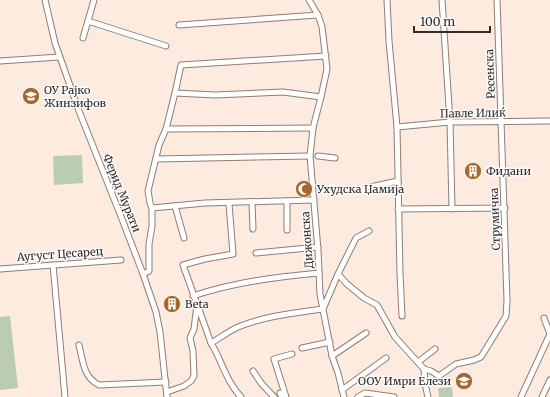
<svg xmlns="http://www.w3.org/2000/svg" width="550" height="397" viewBox="0 0 550 397" font-family="Merriweather,serif">
  <rect width="100%" height="100%" fill="#fdebdf"/>
  <g fill="#bbccb4">
    <path d="M82,155L83,183L54,185L53,156Z"/>
    <path d="M10,316L18,388L0,390V317Z"/>
    <path d="M452,387L453,397H439L438,388Z"/>
  </g>
  <g fill="none" stroke-linecap="round" stroke-linejoin="round">
    <defs>
      <g id="minor">
        <path d="M45,0L55,43L79,111L122,219L143,274L156,312L160,332L167,397"/>
        <path d="M309,0L318,15L322,27L327,69L321,97L313,128L310,156L318,250L320,294L332,356L338,373L344,397"/>
        <path d="M387,0L389,41L397,127L400,273L402,316"/>
        <path d="M442,0L450,122L452,209"/>
        <path d="M88,21L166,46"/>
        <path d="M179,25L318,15"/>
        <path d="M83,38L94,0"/>
        <path d="M0,61L59,57"/>
        <path d="M175,93L215,95L283,92L321,97"/>
        <path d="M397,127L450,122L550,121"/>
        <path d="M166,129L313,128"/>
        <path d="M318,156L335,158"/>
        <path d="M156,159L310,156"/>
        <path d="M370,187L398,181"/>
        <path d="M252,202L253,229"/>
        <path d="M229,204L233,254L205,259L183,265L211,343C222,361 226,381 241,397"/>
        <path d="M175,206L184,238"/>
        <path d="M152,208L205,203L314,200"/>
        <path d="M398,209L505,208"/>
        <path d="M287,230V201"/>
        <path d="M256,253L318,247"/>
        <path d="M53,265L65,397"/>
        <path d="M0,269L121,260"/>
        <path d="M143,274L149,271V244L152,226V208L150,203L148,191L159,145L166,129L175,93L181,65L326,56"/>
        <path d="M338,274L347,284L364,298L377,305L395,337L424,369"/>
        <path d="M193,296C234,282 277,277 319,273"/>
        <path d="M211,343C220,338 229,331 238,327C265,316 294,313 323,309L338,274L356,238L369,231"/>
        <path d="M79,345C83,361 83,377 99,385L166,382"/>
        <path d="M302,348L330,342"/>
        <path d="M332,356L366,333"/>
        <path d="M418,362L435,349"/>
        <path d="M424,369L431,371L439,376L456,364L474,360L481,357L506,316L507,301L497,0"/>
        <path d="M424,369L425,384L428,397"/>
        <path d="M253,371L261,383L274,397"/>
        <path d="M342,390L386,358"/>
        <path d="M167,392L184,386L191,381L194,376L193,351L190,338L194,329L197,305"/>
        <path d="M280,393L282,397"/>
        <path d="M286,397L274,359L292,354"/>
        <path d="M358,397L365,393L394,397"/>
        <path d="M521,397L550,334L544,318"/>
        <path d="M542,397L550,380"/>
      </g>
    </defs>
    <use href="#minor" stroke="#8e7e73" stroke-width="7"/>
    <use href="#minor" stroke="#fff" stroke-width="5"/>
  </g>
  <defs>
    <symbol id="school-disc" viewBox="-11 -11 22 22"><circle r="9.5" fill="#a5682c" stroke="#fcfcfc"/><path d="M0-5L7-2L0 1L-7-2ZM-4 1L0 2.5L4 1V4Q0 6-4 4Z" fill="#fff"/></symbol>
    <symbol id="building-disc" viewBox="-11 -11 22 22"><circle r="9.5" fill="#a5682c" stroke="#fcfcfc"/><path d="M-4-6H4V6H1V3H-1V6H-4ZM-2.5-4.3h1.7v1.8h-1.7ZM.8-4.3h1.7v1.8H.8ZM-2.5-1h1.7V.8h-1.7ZM.8-1h1.7V.8H.8Z" fill="#fff"/></symbol>
    <symbol id="mosque-disc" viewBox="-11 -11 22 22"><circle r="9.5" fill="#a5682c" stroke="#fcfcfc"/><path d="M3.5-4.9A6 6 0 1 0 3.5 4.9A5 5 0 1 1 3.5-4.9Z" fill="#fff"/></symbol>
  </defs>
  <g fill-rule="evenodd">
    <use href="#school-disc" x="21" y="86" width="20" height="20"/>
    <use href="#building-disc" x="463" y="161" width="20" height="20"/>
    <use href="#mosque-disc" x="294" y="179" width="20" height="20"/>
    <use href="#building-disc" x="162" y="294" width="20" height="20"/>
    <use href="#school-disc" x="454" y="371" width="20" height="20"/>
  </g>
  <g text-anchor="middle" stroke-width="3" stroke-linejoin="round" paint-order="stroke">
    <g font-size="11" fill="#312a26" stroke="#fcfcfc">
      <text transform="translate(490 74) rotate(-92)" y="4">Ресенска</text>
      <text transform="translate(473 113) rotate(-1)" y="4">Павле Илиќ</text>
      <text transform="translate(122 193) rotate(68)" y="4">Ферид Мурати</text>
      <text transform="translate(495 219) rotate(-92)" y="4">Струмичка</text>
      <text transform="translate(307 240) rotate(-94)" y="4">Дижонска</text>
      <text transform="translate(60 254) rotate(-4)" y="4">Аугуст Цесарец</text>
    </g>
    <g font-size="11" fill="#312a26" stroke="#fcfcfc" text-anchor="start">
      <text x="44" y="94">ОУ Рајко<tspan x="44" dy="13">Жинзифов</tspan></text>
      <text x="486" y="175">Фидани</text>
      <text x="317" y="193">Ухудска Џамија</text>
      <text x="185" y="308">Beta</text>
      <text x="451" y="385" text-anchor="end">ООУ Имри Елези</text>
    </g>
  </g>
  <path d="M414 26v6h76v-6" fill="none" stroke="#312a26" stroke-width="2"/>
  <text x="420" y="26" font-size="12" fill="#312a26" stroke="#fcfcfc" stroke-width="3" paint-order="stroke">100 m</text>
</svg>
